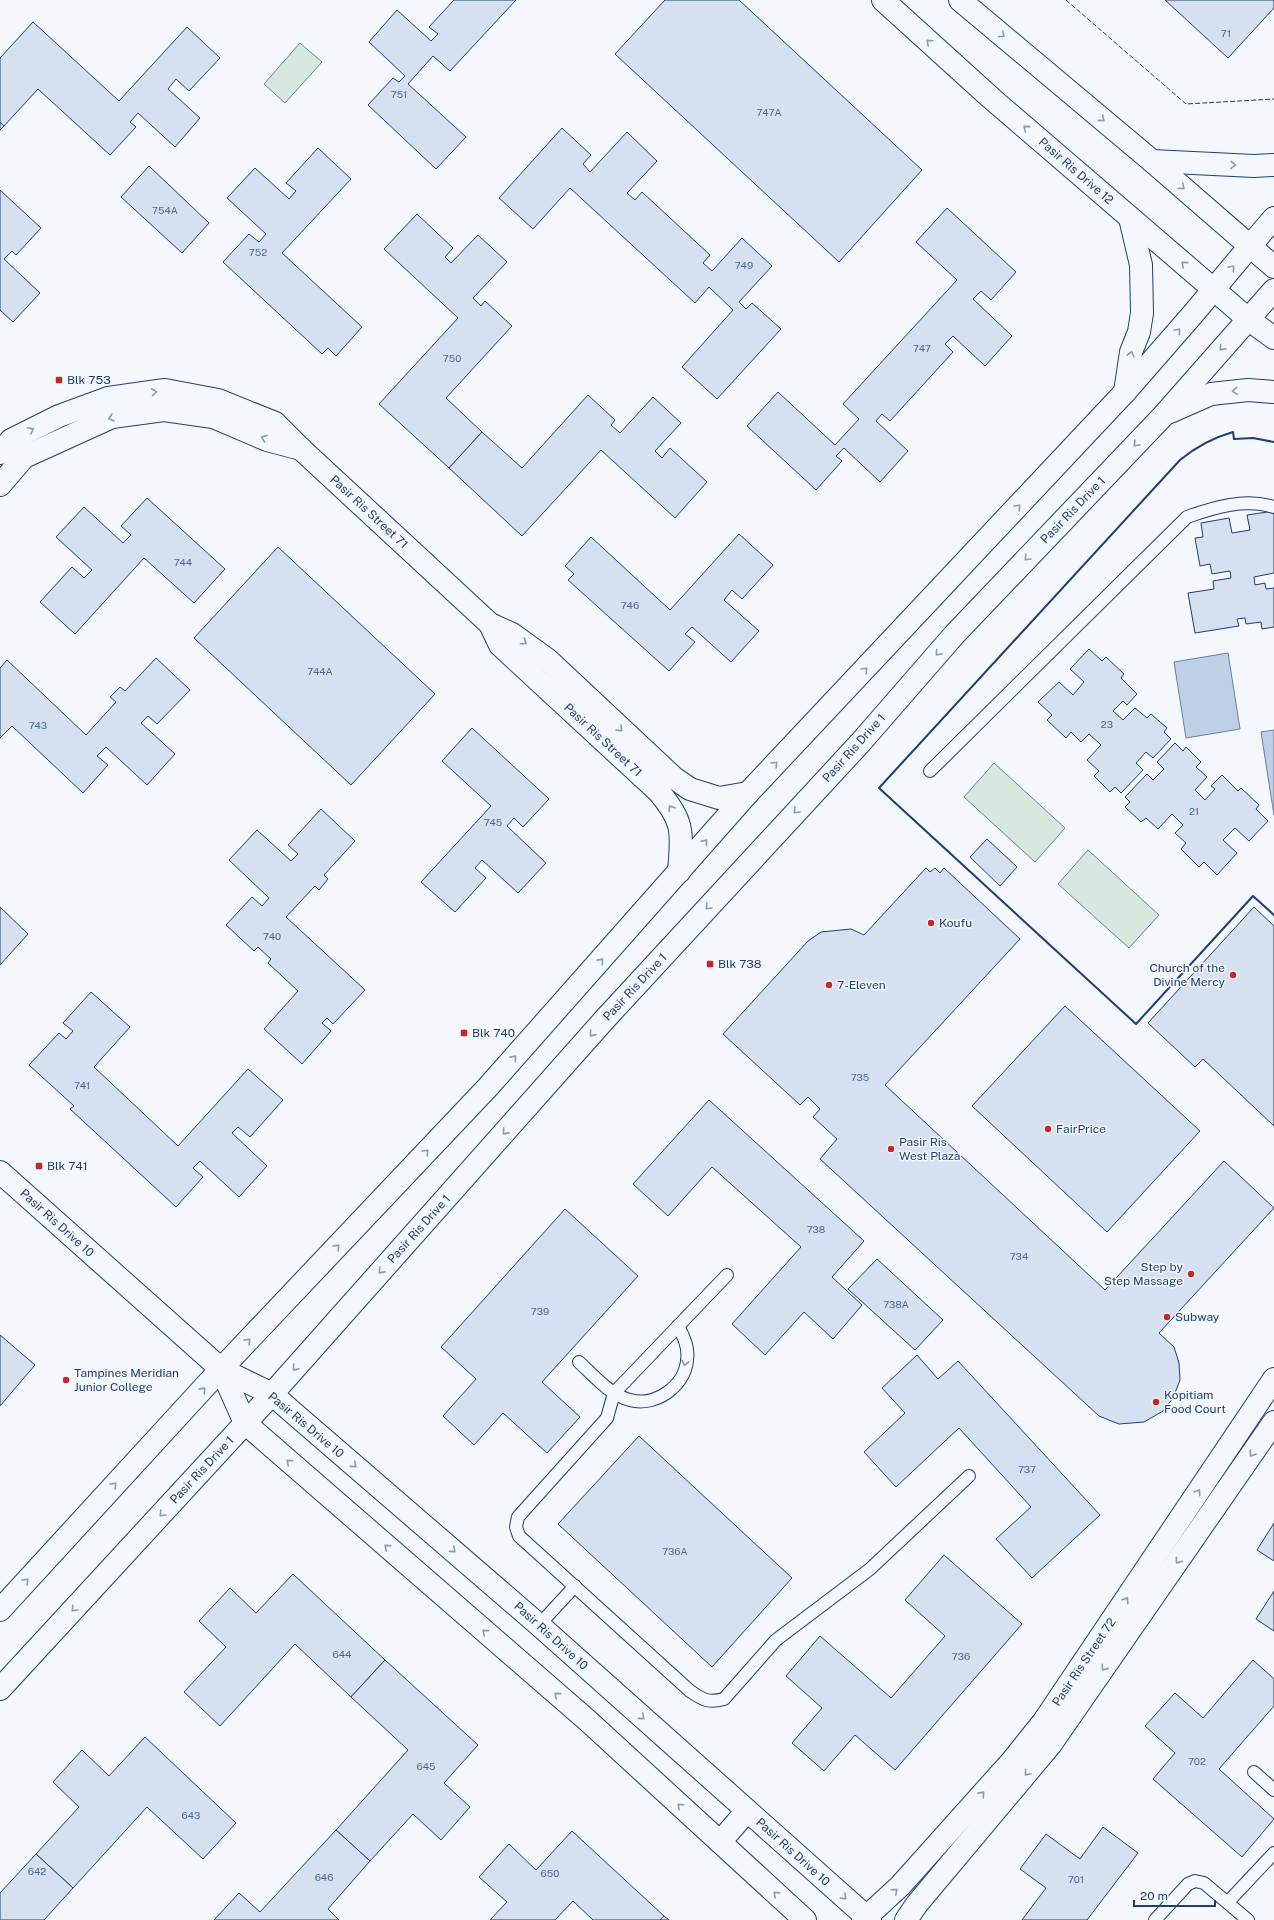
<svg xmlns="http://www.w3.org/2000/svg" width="1274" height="1920" viewBox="0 0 1274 1920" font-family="'Public Sans',sans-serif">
  <rect width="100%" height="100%" fill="#f4f7fb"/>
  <g fill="#d7e8df" stroke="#687fa3">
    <path d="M300,43L322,62L285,103L264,84Z"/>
    <path d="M994,763L1065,828L1035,862L964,797Z"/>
    <path d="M1088,850L1159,915L1129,948L1058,884Z"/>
  </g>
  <g fill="#bed0e5" stroke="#687fa3">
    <path d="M1228,653L1240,729L1186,738L1174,662Z"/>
    <path d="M1274,730V815L1261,732Z"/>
  </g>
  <g fill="#d5e0f0" stroke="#1d3f73">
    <path d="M454,0H516L450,71L433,56L408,84L466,137L436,169L368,105L393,78L399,82L405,76L369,42L397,10L431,41L438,34L429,27Z"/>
    <path d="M665,0H739L922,170L839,262L615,54Z"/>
    <path d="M1165,0H1274V8L1228,58Z"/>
    <path d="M33,22L119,101L187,27L220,58L189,91L176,79L168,89L200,118L175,147L138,113L130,122L136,127L110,155L38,89L4,126L0,122V58Z"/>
    <path d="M0,122L4,126L0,130Z"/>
    <path d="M562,128L591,155L583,164L590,172L627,132L657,161L627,193L635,200L642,192L710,255L703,263L712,271L742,238L772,266L739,302L746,309L752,303L781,329L717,399L682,367L733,310L709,287L695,303L570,188L533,229L499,198Z"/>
    <path d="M318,148L351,179L282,253L362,327L336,356L328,348L322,354L223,262L249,234L259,242L266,234L227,198L255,168L289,199L296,191L286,183Z"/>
    <path d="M149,166L209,223L182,253L121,197Z"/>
    <path d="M0,190L41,228L16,255L12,251L4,259L40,293L13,322L0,310Z"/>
    <path d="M947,208L1016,272L991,300L981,291L973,299L1012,336L985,366L953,336L945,344L953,352L890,421L882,414L876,421L908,451L880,482L844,448L836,456L842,461L816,490L747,426L778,392L835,445L859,419L843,404L957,280L916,242Z"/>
    <path d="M417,214L453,248L445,257L451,263L478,235L507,262L473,298L481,306L485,301L512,326L446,398L482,432L449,468L379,404L458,318L384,249Z"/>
    <path d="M588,395L615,420L611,425L620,433L653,397L681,423L655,451L662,458L670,448L707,482L675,518L601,450L522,536L449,468L482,432L522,468Z"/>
    <path d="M147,498L225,569L194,603L144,558L75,634L40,602L72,567L84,578L92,570L56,537L84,507L123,543L131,535L121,526Z"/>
    <path d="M1274,511V573L1254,577L1255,585L1265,583L1266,589L1274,588V627L1262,629L1261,622L1246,624L1245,618L1237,619L1239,626L1195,633L1188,593L1214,589L1213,581L1231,578L1230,571L1212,574L1210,564L1200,566L1195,538L1203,537L1201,523L1229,518L1232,533L1250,530L1247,515Z"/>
    <path d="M739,534L773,565L742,599L732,590L724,600L759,631L731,662L692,627L685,634L695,642L669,671L568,580L574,574L565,566L591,537L670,610Z"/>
    <path d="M278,547L435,694L351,785L194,638Z"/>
    <path d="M1089,649L1102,661L1106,657L1124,674L1121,678L1137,694L1127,705L1123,701L1113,711L1123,720L1135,708L1147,718L1151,714L1167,728L1164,732L1171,739L1153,758L1146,752L1136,763L1143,770L1121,793L1115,787L1110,792L1094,776L1099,771L1087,760L1101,745L1089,734L1081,742L1071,732L1066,738L1047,720L1052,715L1038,702L1059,682L1073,695L1084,682L1070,669Z"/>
    <path d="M156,658L190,690L157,724L148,716L141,723L175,754L147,785L106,747L97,756L108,765L83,793L12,726L0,738V668L7,660L86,735L116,702L110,697L120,687L125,691Z"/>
    <path d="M472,728L549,799L523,827L514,818L507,826L546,863L518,893L482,860L475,868L486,878L455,912L421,882L491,806L442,761Z"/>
    <path d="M1175,743L1183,751L1186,747L1201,762L1196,767L1207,777L1195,790L1205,800L1215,789L1211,786L1222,775L1238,791L1241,788L1259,805L1256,809L1268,821L1249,841L1235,828L1223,840L1237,853L1217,875L1204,862L1199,867L1181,849L1186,843L1175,833L1183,825L1172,814L1158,829L1146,818L1141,822L1125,807L1130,802L1125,797L1147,774L1153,780L1164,769L1157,762Z"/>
    <path d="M321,809L355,841L324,875L328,879L319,890L315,886L286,917L365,990L333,1024L327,1018L322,1023L331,1031L302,1064L264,1029L298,991L268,963L271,959L258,947L254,951L226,925L252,897L262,906L269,898L229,860L257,830L291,861L298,854L288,845Z"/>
    <path d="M987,839L1017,867L1000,886L970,857Z"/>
    <path d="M926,868L930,872L935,868L940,873L944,868L1020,939L885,1085L1105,1290L1224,1161L1274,1208L1159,1333L1174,1347L1179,1363L1180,1380L1173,1398L1163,1411L1144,1422L1119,1424L1099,1416L820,1159L837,1139L813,1117L820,1109L808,1097L800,1105L723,1034L808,941L821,932L851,929L864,935Z"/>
    <path d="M0,907L28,934L0,965Z"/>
    <path d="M1254,907L1274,926V1126L1203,1059L1195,1067L1148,1023Z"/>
    <path d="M91,992L130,1027L94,1067L178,1146L248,1069L283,1100L250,1137L238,1127L232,1133L267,1166L239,1197L200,1161L193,1168L203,1177L176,1207L70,1109L74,1106L29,1065L59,1033L66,1039L73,1031L63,1023Z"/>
    <path d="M1065,1006L1200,1131L1107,1232L972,1106Z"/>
    <path d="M709,1100L864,1241L832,1277L862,1305L833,1339L804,1312L765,1355L732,1324L801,1247L712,1167L668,1216L633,1184Z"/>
    <path d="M565,1209L638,1276L542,1382L580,1417L547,1453L503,1413L474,1445L443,1416L476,1379L441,1347Z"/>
    <path d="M877,1259L943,1320L915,1350L848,1289Z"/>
    <path d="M0,1335L35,1365L0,1406Z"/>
    <path d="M917,1355L938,1379L958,1361L1100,1515L1032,1578L996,1539L1031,1507L959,1428L896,1487L864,1452L905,1413L882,1388Z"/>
    <path d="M639,1436L792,1578L712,1667L558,1524Z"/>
    <path d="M1274,1523V1561L1257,1550Z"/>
    <path d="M944,1555L1022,1624L895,1770L855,1735L824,1771L792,1743L822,1708L786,1676L820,1636L891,1698L945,1636L905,1600Z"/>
    <path d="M293,1574L385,1660L351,1697L295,1644L220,1726L184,1692L226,1647L199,1621L230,1588L256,1613Z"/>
    <path d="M1274,1591V1631L1256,1619Z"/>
    <path d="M385,1660L478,1745L444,1783L470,1807L441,1840L413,1814L370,1861L336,1830L408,1750L351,1697Z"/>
    <path d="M1253,1660L1274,1679V1706L1219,1769L1274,1819L1242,1857L1153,1779L1175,1753L1145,1726L1175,1693L1203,1718Z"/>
    <path d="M145,1737L236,1823L203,1859L147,1807L73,1888L36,1854L79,1807L53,1782L82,1750L109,1776Z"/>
    <path d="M1103,1827L1138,1853L1087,1920H1022L1046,1888L1020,1869L1046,1834L1080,1859Z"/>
    <path d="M336,1830L370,1861L328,1909L339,1920H214L239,1893L260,1912Z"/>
    <path d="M572,1831L664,1916L660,1920H593L573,1901L555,1920H490L507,1902L479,1877L509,1844L536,1870Z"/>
    <path d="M36,1854L73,1888L44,1920H0V1893Z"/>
    <path d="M664,1916L669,1920H660Z"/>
  </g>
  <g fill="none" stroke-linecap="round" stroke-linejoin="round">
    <defs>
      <g id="lane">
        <path d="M930,771L1187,517C1215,507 1245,498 1274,507"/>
        <path d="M727,1275L614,1393L607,1418L518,1517L516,1527L519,1536L690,1691C703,1700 708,1703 724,1699L776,1640L870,1569L969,1476"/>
        <path d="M579,1362C594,1376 610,1395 630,1400C655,1407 684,1387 687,1361C689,1348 684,1337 678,1326"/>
        <path d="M539,1625L575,1586"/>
        <path d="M1254,1772L1274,1790"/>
        <path d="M1228,1902L1274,1853"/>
        <path d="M1155,1920L1188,1884L1195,1881L1204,1883L1248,1920"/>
      </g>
      <g id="street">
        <path d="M0,453L11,440L59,416L108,398L165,390L218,400L275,423L301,449L490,624L512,634L548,660L674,778L690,789L719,798L748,793"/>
        <path d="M0,485L24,457L112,417L164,410L213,417L267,440L301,449"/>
        <path d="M490,624L500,645L659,792C685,823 682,833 679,872"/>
        <path d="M0,1172L221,1369L272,1394L290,1410L539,1625L870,1920"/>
        <path d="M221,1369L245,1423L587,1720L805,1920"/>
        <path d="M720,1842L747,1811"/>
        <path d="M863,1920L900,1886L1012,1761L1044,1721L1274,1379"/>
        <path d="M906,1920L917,1904L1051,1744L1274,1422"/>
      </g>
      <path id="secondary" d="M1250,246L1274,218"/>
      <g id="primary">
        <path d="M883,0L991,98L1248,319L1274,338"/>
        <path d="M960,0L1152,161L1274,267"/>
        <path d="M1152,161L1254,166L1274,165"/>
        <path d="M1125,392L1131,352L1139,332L1142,313L1141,265L1130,218"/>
        <path d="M1170,412L1211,394L1248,390L1274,392"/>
        <path d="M0,1610L221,1369L488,1087L748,793L1125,392L1193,314L1250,246"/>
        <path d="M0,1689L272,1394L605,1019L861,742L954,635L1163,416L1274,290"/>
      </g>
    </defs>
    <use href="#lane" stroke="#1d3f73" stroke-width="14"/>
    <use href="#street" stroke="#1d3f73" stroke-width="24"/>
    <use href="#secondary" stroke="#1d3f73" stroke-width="24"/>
    <use href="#primary" stroke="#1d3f73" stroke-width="24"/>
    <use href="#lane" stroke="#f4f7fb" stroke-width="12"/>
    <use href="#street" stroke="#f4f7fb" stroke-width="22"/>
    <use href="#secondary" stroke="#f4f7fb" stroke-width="22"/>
    <use href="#primary" stroke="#f4f7fb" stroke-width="22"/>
    <path stroke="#1d3f73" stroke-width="1" stroke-dasharray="5 2" stroke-linecap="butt" d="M1066,0L1186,104L1274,99"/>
    <path stroke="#1d3f73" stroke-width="2" d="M1274,442L1253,438L1234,439L1233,432C1212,438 1197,446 1180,460L879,788L1136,1024L1253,896L1274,915"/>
  </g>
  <defs><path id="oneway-chevron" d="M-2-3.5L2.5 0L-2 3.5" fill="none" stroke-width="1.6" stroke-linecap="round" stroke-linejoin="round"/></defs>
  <g stroke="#889bb7">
    <use href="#oneway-chevron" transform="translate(1002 35) rotate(39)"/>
    <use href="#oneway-chevron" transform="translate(929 42) rotate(-138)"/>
    <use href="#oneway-chevron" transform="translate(1102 119) rotate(40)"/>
    <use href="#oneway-chevron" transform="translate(1026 128) rotate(-139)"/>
    <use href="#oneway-chevron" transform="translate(1233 165) rotate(3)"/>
    <use href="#oneway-chevron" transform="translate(1182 187) rotate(41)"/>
    <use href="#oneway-chevron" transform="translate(1184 264) rotate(-139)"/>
    <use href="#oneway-chevron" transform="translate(1232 268) rotate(-50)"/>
    <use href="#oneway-chevron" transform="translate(1178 331) rotate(-49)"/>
    <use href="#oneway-chevron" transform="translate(1222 348) rotate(131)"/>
    <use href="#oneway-chevron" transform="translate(1131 354) rotate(-76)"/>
    <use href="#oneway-chevron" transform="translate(1235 391) rotate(175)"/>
    <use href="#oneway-chevron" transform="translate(154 392) rotate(-8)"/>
    <use href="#oneway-chevron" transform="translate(111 418) rotate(163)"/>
    <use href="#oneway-chevron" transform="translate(31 430) rotate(-27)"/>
    <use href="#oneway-chevron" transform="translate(264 438) rotate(-159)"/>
    <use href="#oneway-chevron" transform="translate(1136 444) rotate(134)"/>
    <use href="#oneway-chevron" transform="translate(1018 507) rotate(-47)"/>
    <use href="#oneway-chevron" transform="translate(1027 558) rotate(134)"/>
    <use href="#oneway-chevron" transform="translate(524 642) rotate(35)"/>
    <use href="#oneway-chevron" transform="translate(938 653) rotate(131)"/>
    <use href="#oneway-chevron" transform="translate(865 670) rotate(-47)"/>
    <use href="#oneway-chevron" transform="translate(620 729) rotate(44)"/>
    <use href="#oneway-chevron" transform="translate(775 764) rotate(-46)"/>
    <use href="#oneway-chevron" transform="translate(671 808) rotate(-122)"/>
    <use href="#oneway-chevron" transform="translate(796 811) rotate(133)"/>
    <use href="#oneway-chevron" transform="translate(705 842) rotate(-49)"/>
    <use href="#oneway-chevron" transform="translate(708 907) rotate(133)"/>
    <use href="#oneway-chevron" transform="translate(601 961) rotate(-48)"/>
    <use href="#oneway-chevron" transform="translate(592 1034) rotate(132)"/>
    <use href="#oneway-chevron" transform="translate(514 1058) rotate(-48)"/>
    <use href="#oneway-chevron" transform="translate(505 1132) rotate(132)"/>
    <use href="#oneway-chevron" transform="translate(426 1152) rotate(-47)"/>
    <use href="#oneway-chevron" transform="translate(337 1247) rotate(-47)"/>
    <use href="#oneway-chevron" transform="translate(381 1271) rotate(132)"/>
    <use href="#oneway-chevron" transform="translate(248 1341) rotate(-47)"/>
    <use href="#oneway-chevron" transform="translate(685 1363) rotate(102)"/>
    <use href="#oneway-chevron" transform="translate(295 1368) rotate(132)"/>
    <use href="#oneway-chevron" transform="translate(203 1390) rotate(-48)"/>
    <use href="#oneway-chevron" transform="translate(1252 1454) rotate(124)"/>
    <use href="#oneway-chevron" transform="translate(289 1462) rotate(-139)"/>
    <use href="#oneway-chevron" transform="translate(354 1465) rotate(41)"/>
    <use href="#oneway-chevron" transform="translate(114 1485) rotate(-47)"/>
    <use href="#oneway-chevron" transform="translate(1198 1492) rotate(-56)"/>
    <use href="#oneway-chevron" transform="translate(162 1514) rotate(133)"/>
    <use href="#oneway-chevron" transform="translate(387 1547) rotate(-139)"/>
    <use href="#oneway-chevron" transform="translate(453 1550) rotate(41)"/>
    <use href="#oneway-chevron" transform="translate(1178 1561) rotate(125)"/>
    <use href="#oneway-chevron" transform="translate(26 1581) rotate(-47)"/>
    <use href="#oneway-chevron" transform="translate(1126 1600) rotate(-56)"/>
    <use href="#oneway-chevron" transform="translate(74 1609) rotate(133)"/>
    <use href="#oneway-chevron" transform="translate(485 1632) rotate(-139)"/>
    <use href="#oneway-chevron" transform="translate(1104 1668) rotate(125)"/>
    <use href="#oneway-chevron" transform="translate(557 1695) rotate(-139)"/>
    <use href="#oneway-chevron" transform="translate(642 1717) rotate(41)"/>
    <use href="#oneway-chevron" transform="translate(1027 1773) rotate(130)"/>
    <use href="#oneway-chevron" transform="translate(982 1794) rotate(-48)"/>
    <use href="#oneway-chevron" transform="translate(680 1806) rotate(-138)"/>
    <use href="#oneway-chevron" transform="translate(895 1891) rotate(-42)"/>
    <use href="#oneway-chevron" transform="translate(776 1894) rotate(-138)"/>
    <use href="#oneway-chevron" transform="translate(844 1897) rotate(42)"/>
  </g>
  <g fill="#c62828" stroke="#f4f7fb" stroke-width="1.5">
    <rect x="55" y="376" width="8" height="8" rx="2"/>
    <circle cx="931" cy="923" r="4"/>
    <rect x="706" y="960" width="8" height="8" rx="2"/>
    <circle cx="1233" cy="975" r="4"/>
    <circle cx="829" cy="985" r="4"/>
    <rect x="460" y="1029" width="8" height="8" rx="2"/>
    <circle cx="1048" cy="1129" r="4"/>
    <circle cx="891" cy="1149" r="4"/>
    <rect x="35" y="1162" width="8" height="8" rx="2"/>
    <circle cx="1191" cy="1274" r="4"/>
    <circle cx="1167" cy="1317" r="4"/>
    <circle cx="66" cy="1380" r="4"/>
    <circle cx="1156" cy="1402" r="4"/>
  </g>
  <g text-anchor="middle" stroke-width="3" stroke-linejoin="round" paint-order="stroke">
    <g font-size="10" fill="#4b6792">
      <text x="1226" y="37">71</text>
      <text x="399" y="98">751</text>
      <text x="769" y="116">747A</text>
      <text x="165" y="214">754A</text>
      <text x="258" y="256">752</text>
      <text x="744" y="269">749</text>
      <text x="922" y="352">747</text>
      <text x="452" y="362">750</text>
      <text x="183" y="566">744</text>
      <text x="630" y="609">746</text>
      <text x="320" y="675">744A</text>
      <text x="1107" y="728">23</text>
      <text x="38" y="729">743</text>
      <text x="1194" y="815">21</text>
      <text x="493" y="826">745</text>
      <text x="272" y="940">740</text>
      <text x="860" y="1081">735</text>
      <text x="82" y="1089">741</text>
      <text x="816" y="1233">738</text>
      <text x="1019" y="1260">734</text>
      <text x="896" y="1308">738A</text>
      <text x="540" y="1315">739</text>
      <text x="1027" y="1473">737</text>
      <text x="675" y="1555">736A</text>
      <text x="342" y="1658">644</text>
      <text x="961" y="1660">736</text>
      <text x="1197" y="1765">702</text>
      <text x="426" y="1770">645</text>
      <text x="191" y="1819">643</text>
      <text x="37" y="1875">642</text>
      <text x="550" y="1877">650</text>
      <text x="324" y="1881">646</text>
      <text x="1076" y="1883">701</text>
    </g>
    <g font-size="12" fill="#1d3f73" stroke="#f4f7fb">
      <text transform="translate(1076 171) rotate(41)" y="4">Pasir Ris Drive 12</text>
      <text transform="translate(1073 510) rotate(-46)" y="4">Pasir Ris Drive 1</text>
      <text transform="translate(369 512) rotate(43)" y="4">Pasir Ris Street 71</text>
      <text transform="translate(603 740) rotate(43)" y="4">Pasir Ris Street 71</text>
      <text transform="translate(854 748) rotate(-48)" y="4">Pasir Ris Drive 1</text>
      <text transform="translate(635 987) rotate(-47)" y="4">Pasir Ris Drive 1</text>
      <text transform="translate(57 1223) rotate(42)" y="4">Pasir Ris Drive 10</text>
      <text transform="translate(419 1229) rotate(-48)" y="4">Pasir Ris Drive 1</text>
      <text transform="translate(306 1425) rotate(40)" y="4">Pasir Ris Drive 10</text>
      <text transform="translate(202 1470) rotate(-47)" y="4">Pasir Ris Drive 1</text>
      <text transform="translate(551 1636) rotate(42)" y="4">Pasir Ris Drive 10</text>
      <text transform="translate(1084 1662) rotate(-56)" y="4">Pasir Ris Street 72</text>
      <text transform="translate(793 1852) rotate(42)" y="4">Pasir Ris Drive 10</text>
    </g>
    <g font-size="12" fill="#1d3f73" stroke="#f4f7fb" text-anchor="start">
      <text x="67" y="384">Blk 753</text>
      <text x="939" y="927">Koufu</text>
      <text x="718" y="968">Blk 738</text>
      <text x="1225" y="972" text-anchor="end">Church of the<tspan x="1225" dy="14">Divine Mercy</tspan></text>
      <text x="837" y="989">7-Eleven</text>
      <text x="472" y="1037">Blk 740</text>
      <text x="1056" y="1133">FairPrice</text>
      <text x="899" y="1146">Pasir Ris<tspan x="899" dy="14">West Plaza</tspan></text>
      <text x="47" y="1170">Blk 741</text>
      <text x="1183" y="1271" text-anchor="end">Step by<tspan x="1183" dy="14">Step Massage</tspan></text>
      <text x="1175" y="1321">Subway</text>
      <text x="74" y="1377">Tampines Meridian<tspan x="74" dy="14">Junior College</tspan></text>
      <text x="1164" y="1399">Kopitiam<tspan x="1164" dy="14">Food Court</tspan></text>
    </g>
  </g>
  <path d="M1134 1900v6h81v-6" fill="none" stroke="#1d3f73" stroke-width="2"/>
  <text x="1140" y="1900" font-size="12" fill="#1d3f73" stroke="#f4f7fb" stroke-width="3" paint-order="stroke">20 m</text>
</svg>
